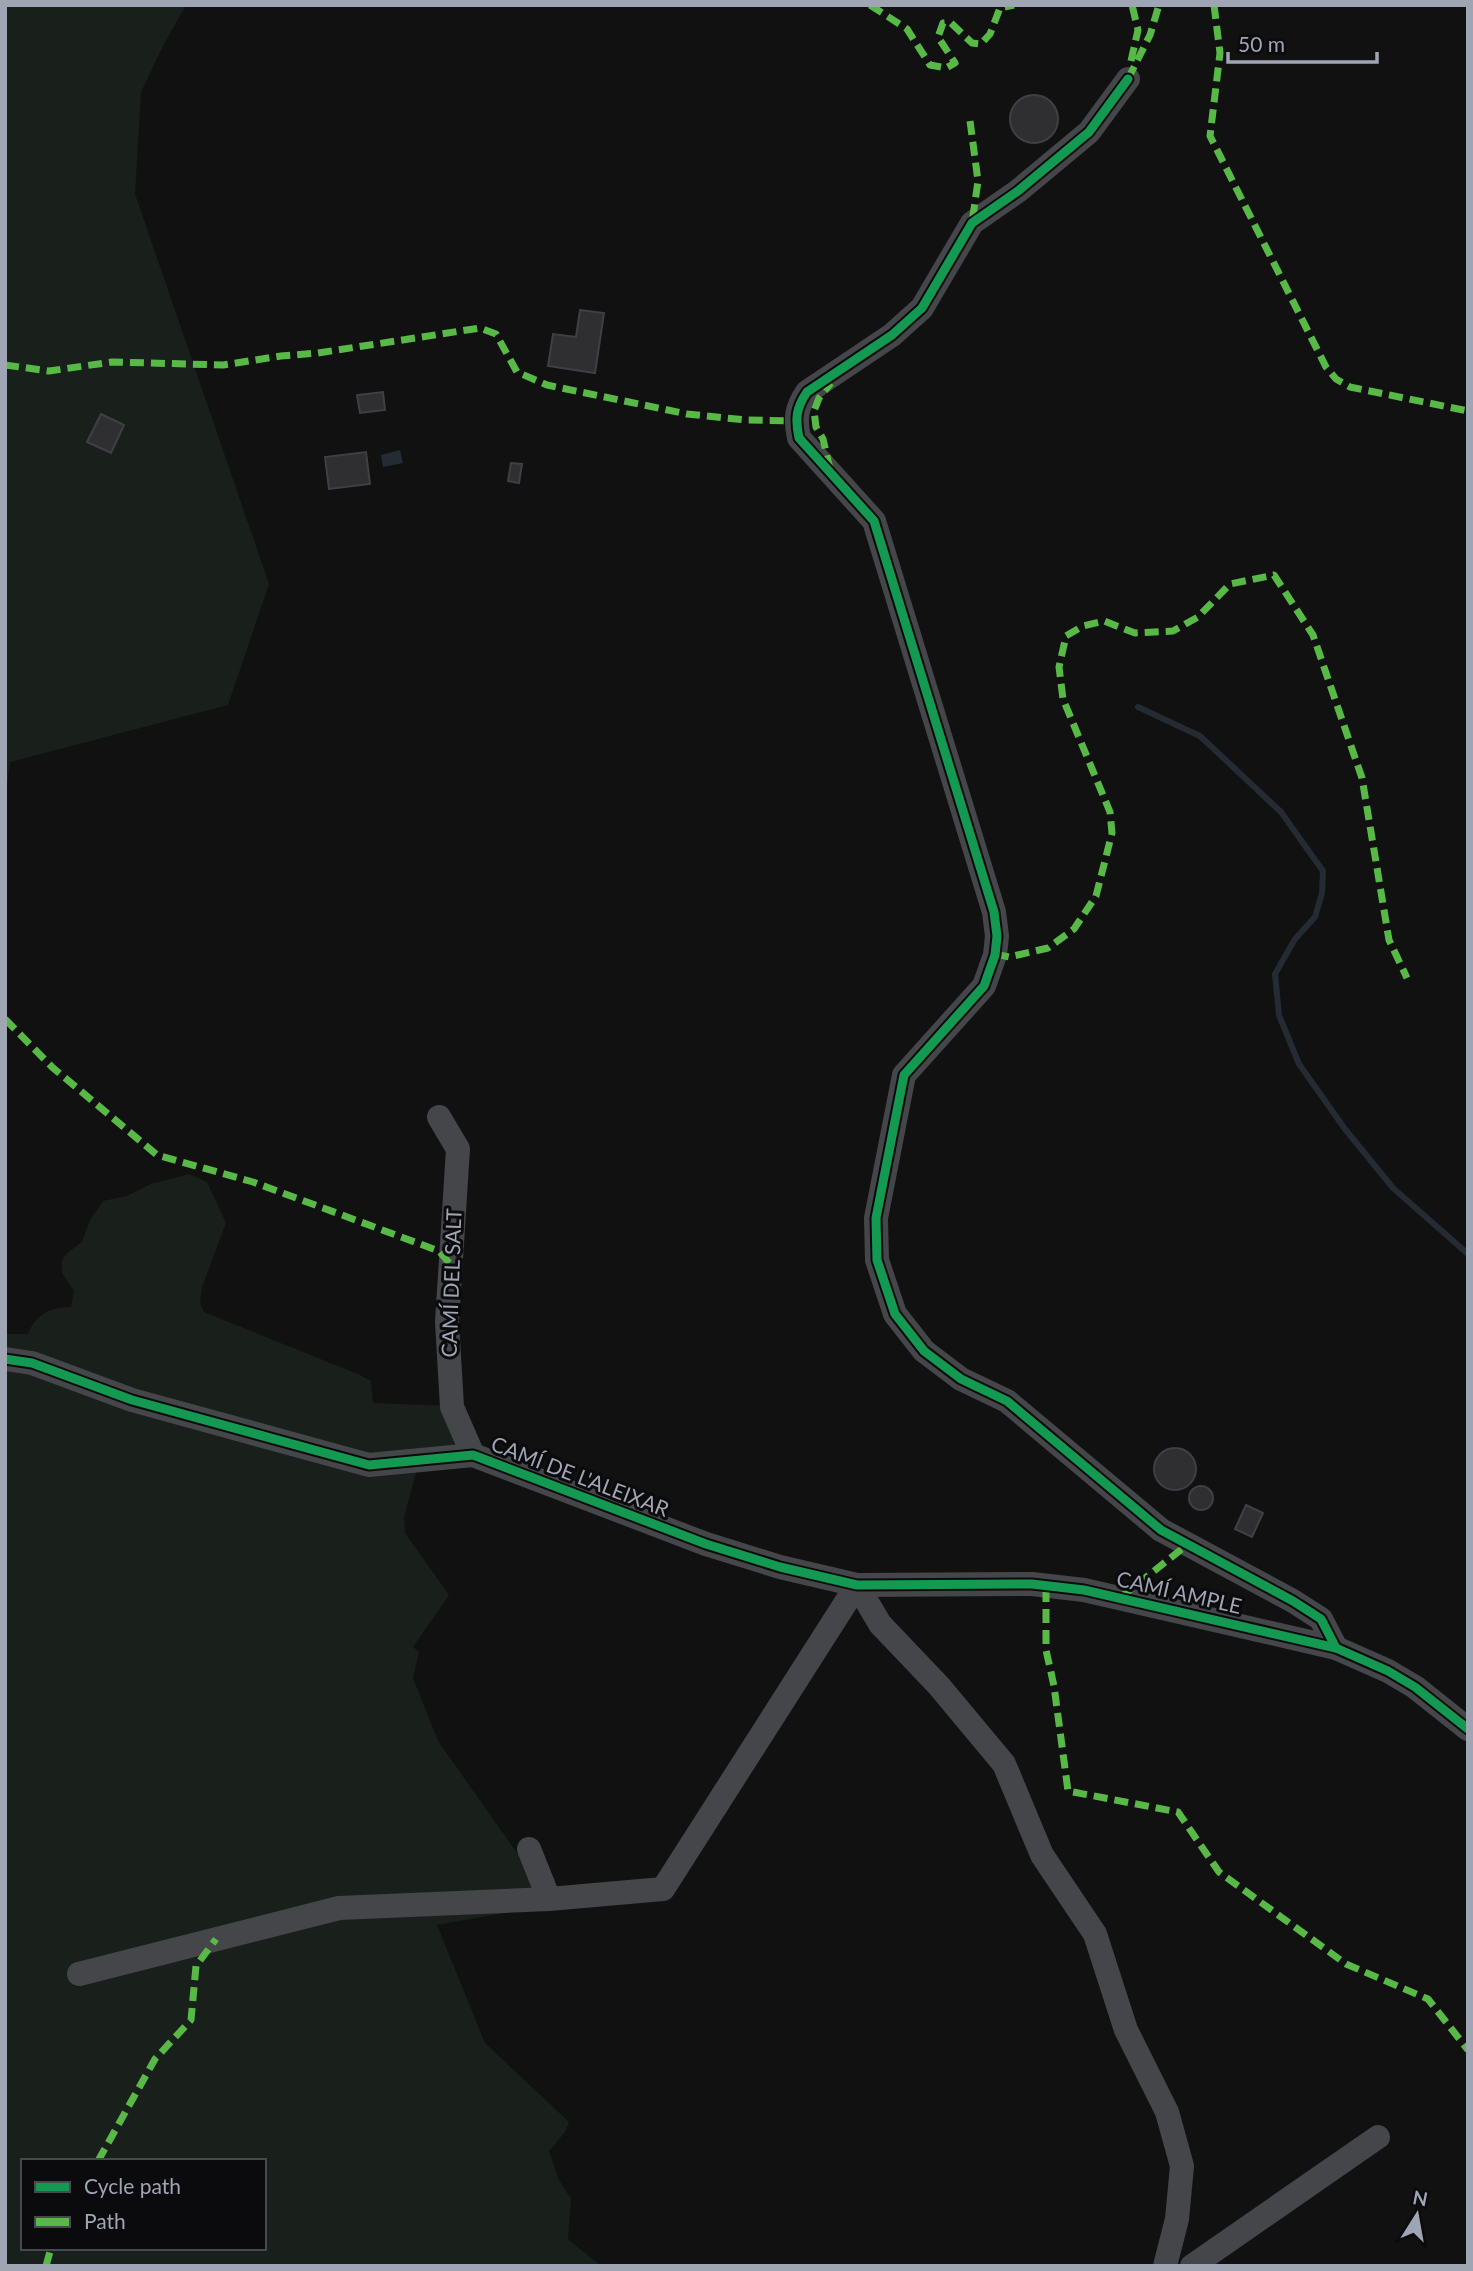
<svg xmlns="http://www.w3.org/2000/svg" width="1473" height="2271" viewBox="0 0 1473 2271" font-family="Lato,sans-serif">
  <rect width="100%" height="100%" fill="#111"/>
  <g fill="#19201b" fill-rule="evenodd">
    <path d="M5,5H186L163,46L141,92L135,194L269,584L228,705L10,762L5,803Z"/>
    <path d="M189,1174L207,1182L226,1223L202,1287L200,1302L204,1312L360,1375L371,1381L373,1403L450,1406L456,1447L421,1455L404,1517L405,1533L449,1595L413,1647L419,1652L413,1678L438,1741L541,1887L550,1905L437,1925L485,2043L569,2122L565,2132L549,2151L558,2178L571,2199L568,2239L601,2266H5V1334H28C36,1314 50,1307 71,1307L74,1291L62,1273V1261L66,1254L82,1242L90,1220L103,1201L127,1196L151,1184ZM23,2161H264V2248H23Z"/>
  </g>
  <path fill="#242b33" d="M400,450L403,463L383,467L381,455Z"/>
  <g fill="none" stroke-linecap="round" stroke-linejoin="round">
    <path stroke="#242b33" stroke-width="6" d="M1138,707L1200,736L1281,812L1323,871L1322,893L1315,917L1295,939L1275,974L1279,1015L1299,1064L1345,1129L1393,1188L1468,1254"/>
  </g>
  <g fill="#2f2f31" stroke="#3f4045" stroke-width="2">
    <circle cx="1034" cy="119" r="24"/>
    <path d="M580,310L604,313L595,373L548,366L553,334L576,337Z"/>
    <path d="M383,392L385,410L360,413L357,395Z"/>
    <path d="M101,414L124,425L111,453L87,442Z"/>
    <path d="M366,452L370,484L329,489L325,457Z"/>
    <path d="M511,463L522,464L519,483L508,481Z"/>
    <circle cx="1175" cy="1469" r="21"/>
    <circle cx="1201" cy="1498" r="12"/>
    <path d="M1246,1505L1263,1513L1252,1537L1235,1529Z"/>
  </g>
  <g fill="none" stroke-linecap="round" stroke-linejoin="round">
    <g stroke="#45464a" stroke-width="24">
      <path d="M1128,79L1089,132L1018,191L972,223L922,308L892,335L807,392C796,408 795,419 799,438L874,521L994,912L997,936L995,955L984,986L904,1075L876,1218L877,1260L895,1314L924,1351L961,1379L1007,1401L1161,1530L1293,1601L1321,1619L1336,1648"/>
      <path d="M439,1117L458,1149L447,1322L452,1407L473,1455"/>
      <path d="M5,1359L32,1363L132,1400L369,1465L473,1455L706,1544L780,1567L857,1585L1032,1584L1084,1590L1336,1648L1388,1671L1415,1687L1468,1729"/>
      <path d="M857,1585L880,1624L939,1686L1004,1764L1042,1855L1095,1934L1126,2030L1167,2112L1182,2166L1177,2219L1165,2266"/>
      <path d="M529,1849L549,1899"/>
      <path d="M79,1974L339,1908L549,1899L663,1889L857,1585"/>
      <path d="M1192,2266L1378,2137"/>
    </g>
    <g stroke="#58b947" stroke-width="7" stroke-dasharray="14 7" stroke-linecap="butt">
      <path d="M870,5L907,29L930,65L946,68L955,63L938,37L943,23L950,22L972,43L981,44L990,34L1000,8L1014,5"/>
      <path d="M1214,5L1220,53L1210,136L1326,367L1336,379L1350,387L1468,411"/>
      <path d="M1131,61L1138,30L1132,5"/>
      <path d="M1128,79L1150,35L1159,5"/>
      <path d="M970,121L978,181L972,223"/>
      <path d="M5,365L49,371L112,362L223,365L281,356L318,353L480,328L496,334L517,372L547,385L687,414L746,420L795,421"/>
      <path d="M830,469L823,439L816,427L814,411L819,398L831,383"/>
      <path d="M995,954L1009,957L1048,948L1074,929L1096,896L1112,833L1110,812L1063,699L1059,667L1066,636L1083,626L1104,621L1135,633L1173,631L1198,617L1230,584L1274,575L1313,635L1362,778L1389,940L1407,978"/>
      <path d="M5,1019L52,1067L157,1155L253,1182L439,1251L451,1265"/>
      <path d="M1046,1588V1650L1054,1686L1068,1791L1178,1812L1219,1872L1346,1964L1428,1999L1468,2050"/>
      <path d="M1121,1597L1187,1545"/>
      <path d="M98,2161L155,2059L191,2020L196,1966L216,1939"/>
      <path d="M46,2266L51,2248"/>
    </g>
    <defs>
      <g id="cycleway">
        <path d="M1128,79L1089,132L1018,191L972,223L922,308L892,335L807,392C796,408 795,419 799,438L874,521L994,912L997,936L995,955L984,986L904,1075L876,1218L877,1260L895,1314L924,1351L961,1379L1007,1401L1161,1530L1293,1601L1321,1619L1336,1648"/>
        <path d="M5,1359L32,1363L132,1400L369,1465L473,1455L706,1544L780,1567L857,1585L1032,1584L1084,1590L1336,1648L1388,1671L1415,1687L1468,1729"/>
      </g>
    </defs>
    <use href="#cycleway" stroke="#0b0b0d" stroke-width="13"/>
    <use href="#cycleway" stroke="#139951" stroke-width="9"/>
  </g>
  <g text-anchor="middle" stroke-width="6" stroke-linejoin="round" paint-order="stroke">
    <g font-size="21" fill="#a0a5b4" stroke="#0b0b0d">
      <text transform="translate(452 1283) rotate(-88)" y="7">CAMÍ DEL SALT</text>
      <text transform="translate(580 1477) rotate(21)" y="7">CAMÍ DE L'ALEIXAR</text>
      <text transform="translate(1179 1593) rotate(13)" y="7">CAMÍ AMPLE</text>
    </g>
  </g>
  <rect width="1473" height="2271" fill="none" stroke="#a0a5b4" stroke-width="14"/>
  <rect x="21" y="2159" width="245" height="91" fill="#0b0b0d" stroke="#474950" stroke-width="2"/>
  <rect x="35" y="2182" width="35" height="10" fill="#139951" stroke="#474950" stroke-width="2"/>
  <text x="84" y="2194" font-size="21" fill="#a0a5b4">Cycle path</text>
  <rect x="35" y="2217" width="35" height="10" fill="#58b947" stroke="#474950" stroke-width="2"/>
  <text x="84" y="2229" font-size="21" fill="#a0a5b4">Path</text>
  <g transform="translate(1417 2215) rotate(11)" stroke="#0b0b0d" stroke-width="5" paint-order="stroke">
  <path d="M0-5L12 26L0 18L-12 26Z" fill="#a0a5b4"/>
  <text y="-10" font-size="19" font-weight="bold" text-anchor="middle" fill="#a0a5b4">N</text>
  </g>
  <path d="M1228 52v10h149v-10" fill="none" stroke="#a0a5b4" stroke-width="3.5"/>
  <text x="1238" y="52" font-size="21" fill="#a0a5b4" stroke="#0b0b0d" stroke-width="5" paint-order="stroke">50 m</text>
</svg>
